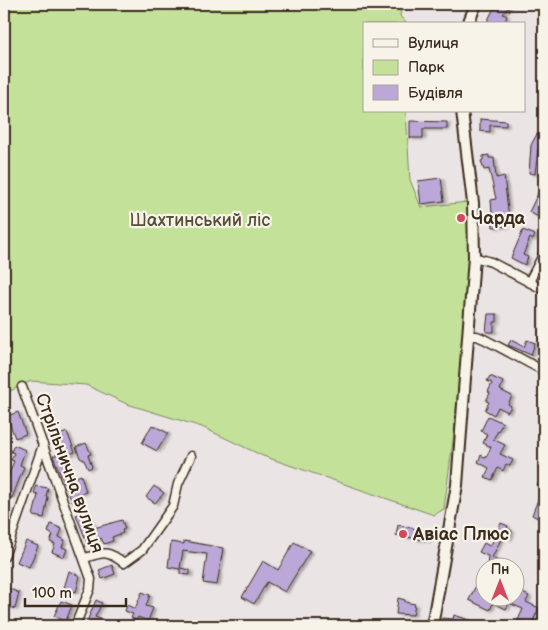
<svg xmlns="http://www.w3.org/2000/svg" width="548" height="630" viewBox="0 0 548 630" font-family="'Balsamiq Sans',sans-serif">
  <defs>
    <filter id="shadow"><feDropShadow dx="3" dy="1.5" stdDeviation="1" flood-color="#0004"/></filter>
  </defs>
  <rect width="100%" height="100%" fill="#ebe4e5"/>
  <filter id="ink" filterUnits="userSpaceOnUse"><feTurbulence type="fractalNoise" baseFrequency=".02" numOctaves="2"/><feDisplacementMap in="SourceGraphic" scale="10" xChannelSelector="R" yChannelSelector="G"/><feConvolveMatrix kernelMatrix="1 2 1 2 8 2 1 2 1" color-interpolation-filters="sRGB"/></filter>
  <g filter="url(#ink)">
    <path fill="#c3e199" stroke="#7f865c" d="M4,4H402L400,16L407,24H364V111H406L410,180L421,207L468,202L470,252L454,433L444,509L434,515L263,456L202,427L127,404L86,385L31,381L4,394Z"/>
    <g fill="#bca8d8" stroke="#3b2a1e" filter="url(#shadow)">
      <path d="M496,4H511L503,14L507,16L504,24H486Z"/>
      <path d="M480,119L506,121V126L490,125V132L480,131Z"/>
      <path d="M410,121L447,122V129H423V138H410Z"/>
      <path d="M537,134L544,137V153L538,149L535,174L529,173L531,145Z"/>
      <path d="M489,155V158H494L496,178L504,176L509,219H506L507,226L493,227L491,200L496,199L489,169L484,170L481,161L483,160V156Z"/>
      <path d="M441,178L444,201L421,204L418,181Z"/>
      <path d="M544,181V220L529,212Z"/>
      <path d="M523,230L535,235L533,240L530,238L523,255L528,257L525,265L511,258Z"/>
      <path d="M488,314H497V322H494V332H486Z"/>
      <path d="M511,340L524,347L527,340L535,343L531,355L508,345Z"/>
      <path d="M490,376L503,382L500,390L512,396L508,404L511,406L508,412L498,407L494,415L485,410L489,402L486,401L490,393L488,392L492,383L487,381Z"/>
      <path d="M18,412L26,434L15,438L7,416Z"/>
      <path d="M488,416L503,423L493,439L505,445L500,454L513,460L510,466L506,464L503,471L498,468L492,480L485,477L489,468L478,462L481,455L486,458L491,447L483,443L487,434L481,431Z"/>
      <path d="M152,425L168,433L157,451L142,443Z"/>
      <path d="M67,432L75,452L67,455L69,462L67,463L73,478L81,475L86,492L76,495L78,500L72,502L53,456L63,452L57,436Z"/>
      <path d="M86,443L91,454L88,455L92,467L88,469L84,460L80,458L76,447Z"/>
      <path d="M14,445L25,450L20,465L24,467L12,498L4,495V486L14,461L11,460L14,453L11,452Z"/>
      <path d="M544,471V521L532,515L542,489L537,486Z"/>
      <path d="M36,486L48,488L46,497H48L44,518L33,516L38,495L34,494Z"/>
      <path d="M154,486L164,493L155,503L146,497Z"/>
      <path d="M87,511L94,528L122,520L125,529L122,530L123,533L112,537L113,541L104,544L101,538L87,543L76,515Z"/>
      <path d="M501,523L508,526L507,528L512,531L509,539L504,536L501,541H500L492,558L512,568H499L488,565L487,567L488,556L479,552L484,543L489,546L491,545Z"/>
      <path d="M51,524L62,529L59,537L65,540L62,547L67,549L64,557L52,552L55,544L50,542L53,535L48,532Z"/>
      <path d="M398,525L430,532L428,541L396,535Z"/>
      <path d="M26,541L38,546L29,567L17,562Z"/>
      <path d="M184,541L223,548L217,585L203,583L207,554L183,551L180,568L190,570V575L180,574V569L168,567L171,542L184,544Z"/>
      <path d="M294,542L310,551L285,592L267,582L254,604L242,597L263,561L278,570Z"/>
      <path d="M112,565L115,574L102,579L99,570Z"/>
      <path d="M69,571L80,576L76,592L64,588Z"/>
      <path d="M486,580V598H516V590L529,596L526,602L539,608L531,625L518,620L523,609L509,603L506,609L493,603L490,610L469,600L477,583Z"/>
      <path d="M8,588L19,593L15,609L4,605Z"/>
      <path d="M142,592L150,595L146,606L153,608L148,621L138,617L137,620L131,618L133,614L125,611L127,605L135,609Z"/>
      <path d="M398,598L405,600V602L415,604L413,615L396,614Z"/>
      <path d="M96,600L102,603L95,617L103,620L100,626H85Z"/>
      <path d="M61,601L72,605L66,621L54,616Z"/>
      <path d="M454,615L485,625V626H441L442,618L453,619Z"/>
    </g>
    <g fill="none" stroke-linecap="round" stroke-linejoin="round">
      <defs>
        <g id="street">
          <path d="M474,257L491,262L544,290"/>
          <path d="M529,282L544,253"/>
          <path d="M469,336H477L484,339L544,371"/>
          <path d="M22,387L91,579L90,589L75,626"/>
          <path d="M4,557L43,445"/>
          <path d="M85,558C104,552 107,550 124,563L142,550L173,506L178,484L191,456"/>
        </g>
        <g id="secondary">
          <path d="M468,24L476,4"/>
          <path d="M432,626L457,485L474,257L473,203L462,111"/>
        </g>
      </defs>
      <use href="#street" stroke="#3b2a1e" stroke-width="11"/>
      <use href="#secondary" stroke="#3b2a1e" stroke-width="14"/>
      <use href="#street" stroke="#f7f3e8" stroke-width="8"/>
      <use href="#secondary" stroke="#f7f3e8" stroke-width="10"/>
    </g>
  </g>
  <g fill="#d1495b" stroke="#f7f3e8" stroke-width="2">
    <circle cx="461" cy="218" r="5"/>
    <circle cx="403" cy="534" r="5"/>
  </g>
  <g text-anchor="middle" stroke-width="4.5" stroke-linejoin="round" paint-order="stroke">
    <g font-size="18" font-weight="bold" fill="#3b2a1e" stroke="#f7f3e8" text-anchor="start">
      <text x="471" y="224">Чарда</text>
      <text x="413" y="540">Авіас Плюс</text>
    </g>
    <g font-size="18" fill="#564f37" stroke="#f7f3e8">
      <text x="200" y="226">Шахтинський ліс</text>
    </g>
    <g font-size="18" fill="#3b2a1e" stroke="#f7f3e8">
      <text transform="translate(70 473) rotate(70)" y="6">Стрільнична вулиця</text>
    </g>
  </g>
  <rect width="548" height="630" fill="none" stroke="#f7f3e8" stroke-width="20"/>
  <rect x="10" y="10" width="528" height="610" fill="none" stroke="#3b2a1e" stroke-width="2" filter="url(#ink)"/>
  <rect x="363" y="22" width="162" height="90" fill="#f7f3e8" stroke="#aca397"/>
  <rect x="373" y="39" width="25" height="8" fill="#f7f3e8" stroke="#aca397"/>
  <text x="408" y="48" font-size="15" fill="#3b2a1e">Вулиця</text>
  <rect x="373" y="60" width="25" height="15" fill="#c3e199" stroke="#aca397"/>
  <text x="408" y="72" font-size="15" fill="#3b2a1e">Парк</text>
  <rect x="373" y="85" width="25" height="15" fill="#bca8d8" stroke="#aca397"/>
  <text x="408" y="98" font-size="15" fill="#3b2a1e">Будівля</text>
  <g transform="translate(500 582)"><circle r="24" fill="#f7f3e8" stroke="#aca397"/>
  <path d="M0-4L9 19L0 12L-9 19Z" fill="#d1495b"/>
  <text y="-8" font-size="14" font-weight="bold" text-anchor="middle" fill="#3b2a1e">Пн</text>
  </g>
  <path d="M25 598v8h101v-8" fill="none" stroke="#3b2a1e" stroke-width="2.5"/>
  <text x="32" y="598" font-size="15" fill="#3b2a1e" stroke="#f7f3e8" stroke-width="4" paint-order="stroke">100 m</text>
</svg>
